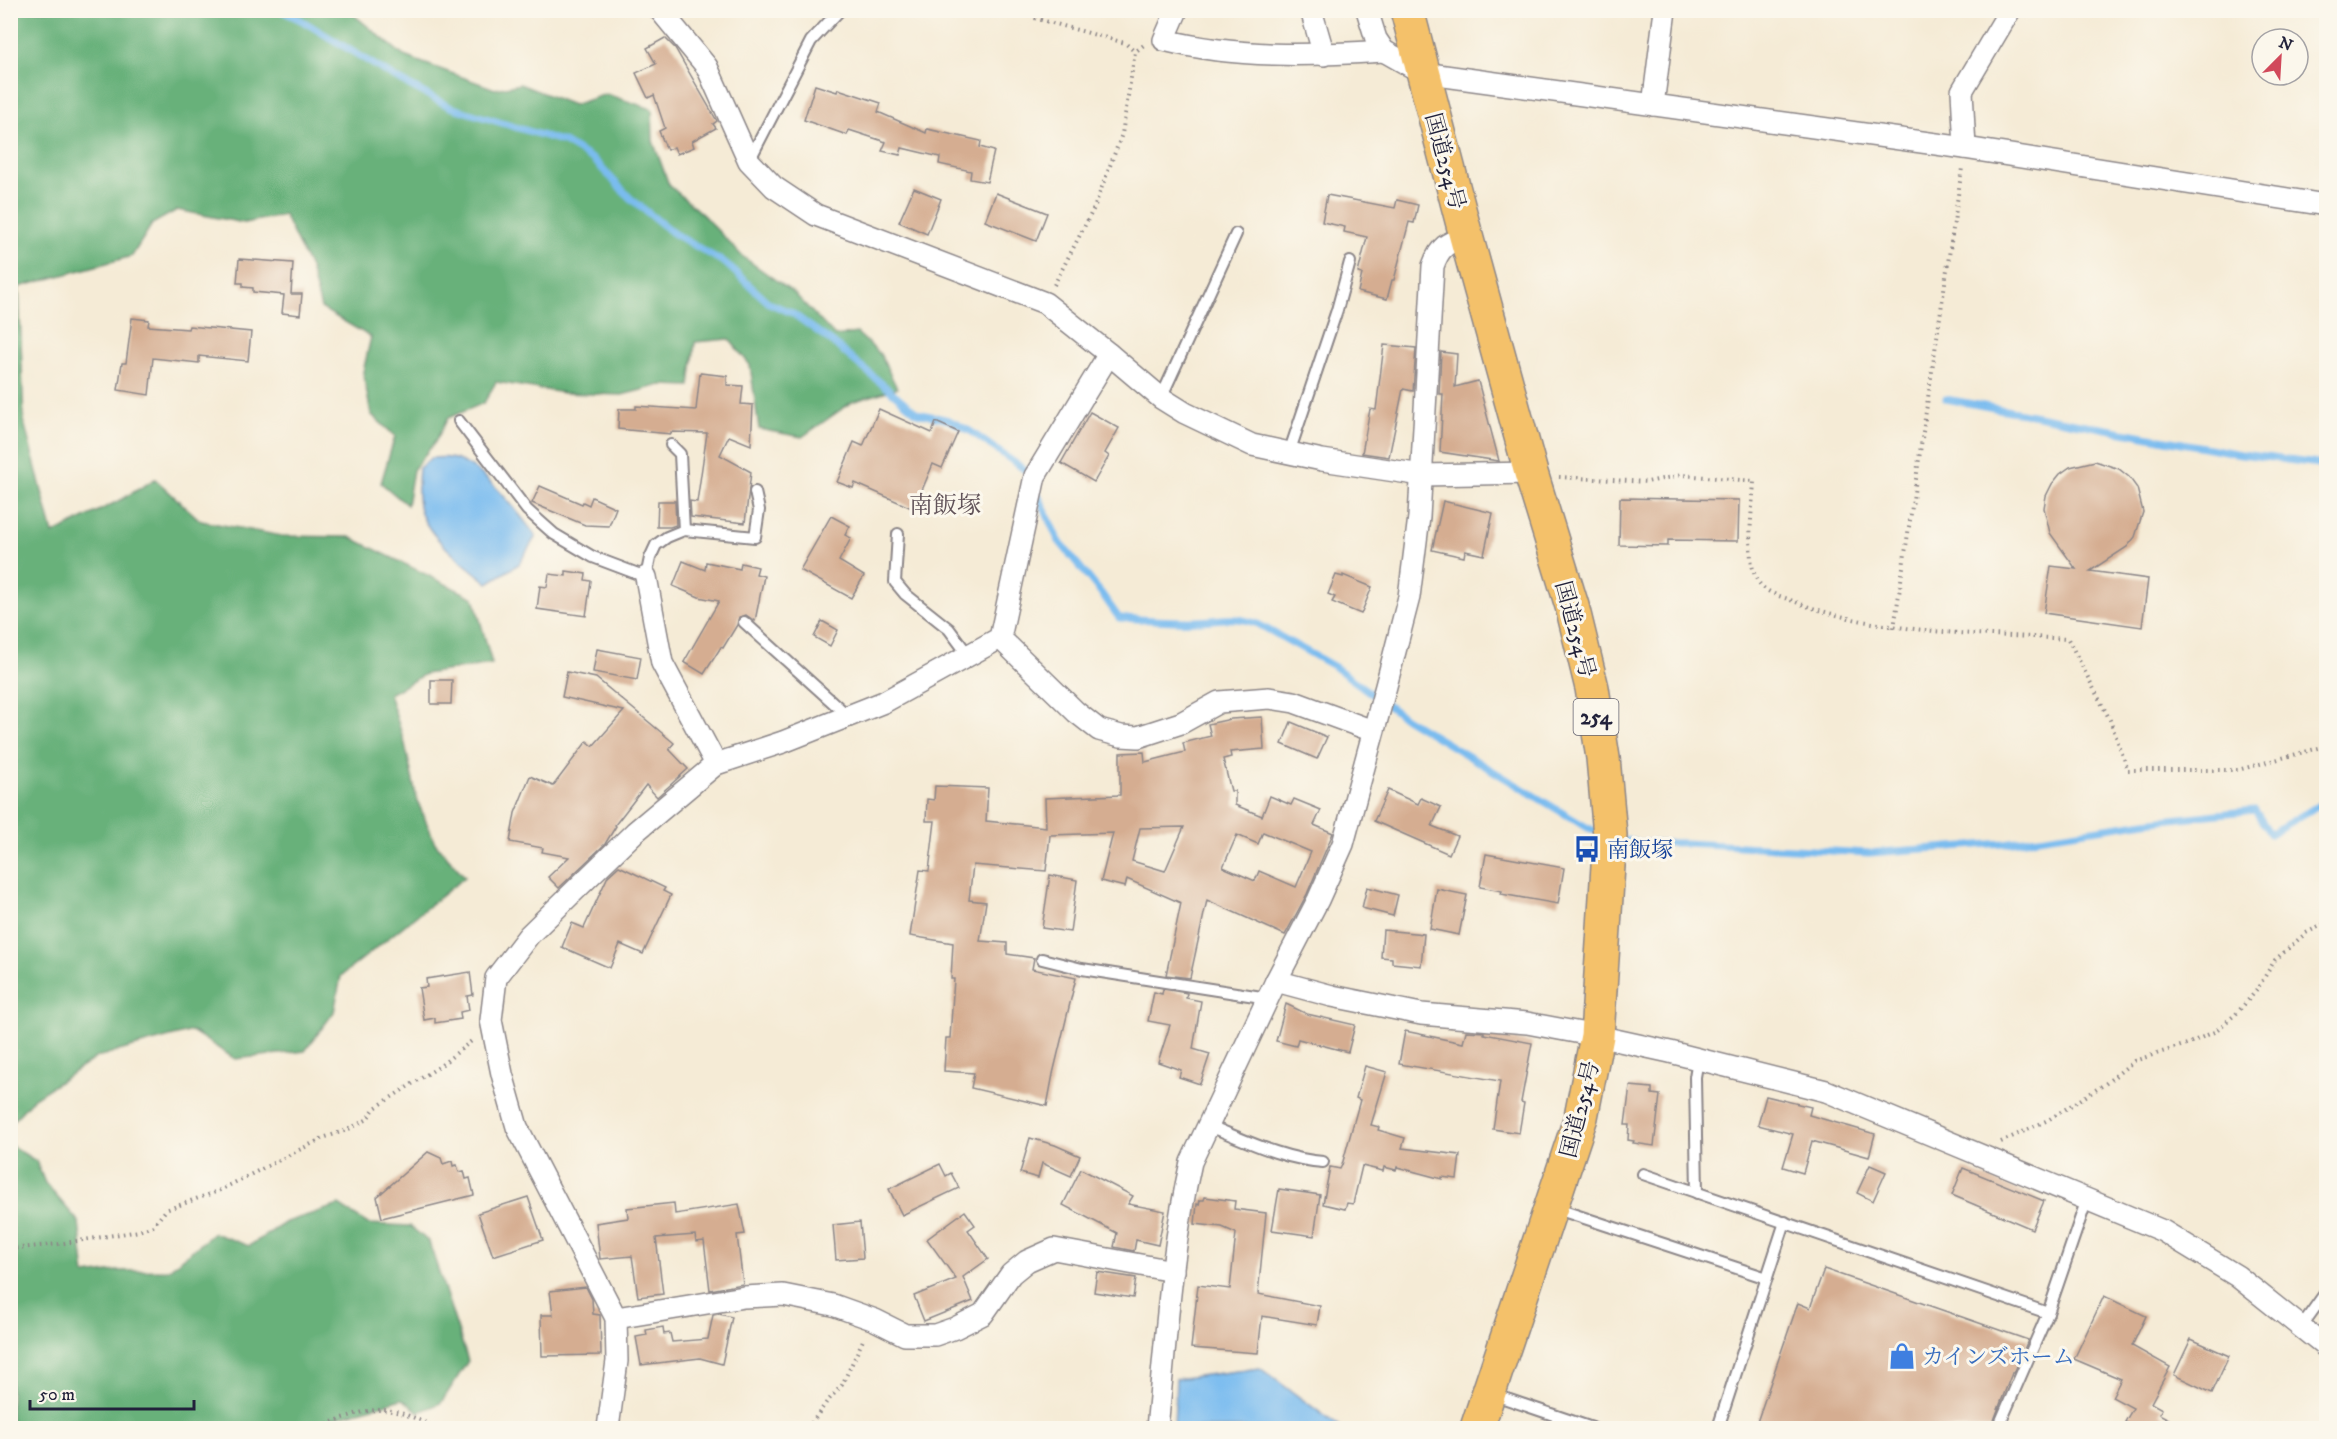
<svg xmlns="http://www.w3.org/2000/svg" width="2337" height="1439" viewBox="0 0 2337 1439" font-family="'IM FELL DW Pica','Noto Serif JP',serif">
  <rect width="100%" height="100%" fill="#fbf7ec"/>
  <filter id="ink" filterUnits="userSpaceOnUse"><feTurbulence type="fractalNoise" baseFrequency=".0167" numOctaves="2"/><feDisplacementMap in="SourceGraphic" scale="12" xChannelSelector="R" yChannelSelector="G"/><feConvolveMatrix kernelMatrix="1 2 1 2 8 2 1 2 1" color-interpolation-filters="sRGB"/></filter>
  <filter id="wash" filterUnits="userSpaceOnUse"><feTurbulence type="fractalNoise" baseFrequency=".008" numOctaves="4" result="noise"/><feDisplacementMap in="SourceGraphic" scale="24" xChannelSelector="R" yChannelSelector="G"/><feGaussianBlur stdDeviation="1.35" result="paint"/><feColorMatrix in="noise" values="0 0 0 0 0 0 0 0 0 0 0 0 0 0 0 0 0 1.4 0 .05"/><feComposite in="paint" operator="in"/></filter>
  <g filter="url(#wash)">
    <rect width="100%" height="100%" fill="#f5ebd6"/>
    <g fill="#67b17a" stroke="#446a5a" stroke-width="1.5">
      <path d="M11,10L349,11L404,56L495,89L520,84L573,105L606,94L652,109L653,141L669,185L703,215L742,256L795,294L835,336L857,333L880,354L897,388L852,402L802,437L759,429L750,365L729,339L695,342L690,386L661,385L622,395L564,393L496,382L484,403L448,418L435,442L413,470L407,505L381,483L395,436L371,414L363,372L371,337L321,308L310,268L284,215L244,223L177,210L152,224L132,256L19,287L24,422L53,534L124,498L155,479L201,521L282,536L350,537L474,598L492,664L425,674L389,694L405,744L417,800L435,843L465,877L341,976L334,1012L305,1051L235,1059L192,1031L97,1057L34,1098L11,1123Z"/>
      <path d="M10,1145L36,1161L45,1183L79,1222L85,1275L117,1271L168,1270L214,1233L249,1246L286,1222L339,1205L368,1224L410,1226L429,1242L468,1361L441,1403L419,1412L402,1399L298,1428H11Z"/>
    </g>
    <g fill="#7abcef" stroke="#4e6f95" stroke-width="1.5">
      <path d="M431,458C437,458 444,457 450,458C483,464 517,511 536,536L519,564L488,583C465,564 425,536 419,506C417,494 418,481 419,468Z"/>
      <path d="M1260,1368L1341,1428H1174L1176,1379Z"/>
    </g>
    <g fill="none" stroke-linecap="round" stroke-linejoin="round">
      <g stroke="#7abcef" stroke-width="7">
        <path d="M280,10L301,20L394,77L450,107L564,142L594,160L630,198L673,233L725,263L769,303L792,313L832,342L917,413L949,420L970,431L1028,472L1030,476"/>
        <path d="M1946,399L2241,454L2326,465"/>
        <path d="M1038,494L1058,540L1102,594L1119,618C1145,619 1172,622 1198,621C1223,620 1231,615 1258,624L1335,667L1405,718L1588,828L1600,832"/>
        <path d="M1620,838L1638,843H1684L1869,853L2005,843L2153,821L2255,810L2270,834L2326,801"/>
      </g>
    </g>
    <g id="blocks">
      <g fill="#d5ad91" fill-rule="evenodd">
        <path d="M665,38L675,48L717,121L713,124L716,128L692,141L694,147L677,154L674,147L667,150L659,131L665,128L654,95L648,98L636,73L656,64L647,48Z"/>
        <path d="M815,85L837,92L838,89L881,103L878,112L926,133L927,129L981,141L980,147L994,151L987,182L970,179L971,171L939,164L940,157L902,148L900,155L882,151L886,142L849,130L847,135L804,120Z"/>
        <path d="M914,188L941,199L927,234L899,222Z"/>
        <path d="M996,193L1047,213L1036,241L985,221Z"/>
        <path d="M1327,195L1395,208L1397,200L1418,205L1414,223L1409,222L1394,280H1392L1387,299L1358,292L1362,274L1358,273L1367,237L1344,232L1345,227L1322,222Z"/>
        <path d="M239,259L293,263L291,294H302L300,315L282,313L284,295L253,292V288L243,287V283H237Z"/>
        <path d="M132,318L149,320L148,326L188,329L189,326L251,332L248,361L199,356V363L153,358L149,395L118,390L122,363H126Z"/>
        <path d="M1384,345L1416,348L1413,391L1403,389L1389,457L1362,453L1370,409L1376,410Z"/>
        <path d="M1441,352L1457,354L1455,387L1478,381L1499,461L1440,452L1443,394H1439Z"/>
        <path d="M700,373L727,376V385L743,386L741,404L753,405L751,445L729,436L720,455L751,472L745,523L691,517L690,501L697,502L707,433L671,432V434L618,429L619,409H636V406L696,410Z"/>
        <path d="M879,409L932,433L936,422L958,432L942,468L933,464L914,509L855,483L853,488L837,482L854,442L863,446Z"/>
        <path d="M1090,412L1119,428L1105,453L1109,456L1094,482L1061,463Z"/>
        <path d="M2095,461L2119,469L2129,477L2137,488L2143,512L2135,537L2127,547L2090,571L2148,579L2142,627L2044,613L2051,566L2076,569L2050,533L2044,508L2046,496L2052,484L2060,474L2070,467Z"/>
        <path d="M540,486L582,504L583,502L589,505L592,497L616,508L609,526L585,525L532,503Z"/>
        <path d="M1620,498L1739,500L1738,541L1668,540V546L1619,545Z"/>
        <path d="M658,501H675L676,525L670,527H657Z"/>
        <path d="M1443,501L1493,513L1484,555L1465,551L1464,557L1432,550Z"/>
        <path d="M831,516L850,526L845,535L851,538L839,561L864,576L851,598L800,570Z"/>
        <path d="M683,561L705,570L706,562L740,569L741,563L758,567L756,574L764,576L755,621L746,615L739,617L737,625L723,648L721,647L704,674L684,662L719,601L699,597L673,586Z"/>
        <path d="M566,571L586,574L585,580L591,581L586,616L537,609L540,586L547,587L549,574L566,576Z"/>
        <path d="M1336,575L1343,577V575L1372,587L1361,614L1332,602L1335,597L1328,594Z"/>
        <path d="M822,621L838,630L830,646L814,637Z"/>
        <path d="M597,649L641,657L637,680L593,672Z"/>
        <path d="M567,672L596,678L674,743L669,749L688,769L657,797L646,785L615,825L616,826L605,844L559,888L548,877L569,857L542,852L543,848L510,842L515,813L530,776L553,786L587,741L593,746L624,711L562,697Z"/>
        <path d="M431,680H452L451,704H431Z"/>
        <path d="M1262,717L1264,749L1230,752L1231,757L1223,759L1231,791H1235V805L1262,816L1270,796L1291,805L1294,799L1321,810L1314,825L1333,833L1307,894L1285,935L1207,900L1190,978L1166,975L1181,903L1127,879L1125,887L1101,881L1113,833L1050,835L1046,871L973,865L969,900L986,902L980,941L1007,943V954L1034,958L1032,969L1076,978L1053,1074L1047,1106L971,1088L974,1073L944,1071L946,1038H950L954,979H951L953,943L910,936L920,870L929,871L935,821H926L927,799L934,800L935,786L988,788L986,821L1046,827L1045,798L1120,795V753L1144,752L1145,762L1185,752L1183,743L1211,736L1208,724L1231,719ZM1184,827L1165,871L1132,861L1140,828ZM1263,832L1311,852L1296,887L1259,871L1255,881L1223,867L1237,835L1258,844Z"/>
        <path d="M1291,722L1327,737L1317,759L1282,744Z"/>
        <path d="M1388,790L1418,804L1421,798L1441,807L1432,826L1457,836L1449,854L1374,821Z"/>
        <path d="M1486,854L1564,868L1558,904L1501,894L1502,891L1480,887Z"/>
        <path d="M619,866L665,888L663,891L671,895L643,954L620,944L610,968L562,947L572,923L584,928L608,876Z"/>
        <path d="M1050,875L1077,880L1070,932L1042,928Z"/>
        <path d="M1367,887L1398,895L1393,916L1362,908Z"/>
        <path d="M1437,889L1467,895L1459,935L1430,929Z"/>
        <path d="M1383,930L1424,934L1421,966L1392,963V958L1381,957Z"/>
        <path d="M470,972L473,995L467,996L469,1010L460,1012L461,1019L435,1023V1018L424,1020L419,988L427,987L426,979Z"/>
        <path d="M1163,989L1187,993L1186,998L1201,1001L1193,1049L1210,1054L1200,1084L1179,1077L1181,1070L1158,1062L1170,1025L1148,1021L1154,992L1162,994Z"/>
        <path d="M1286,1004L1307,1014L1355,1025L1348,1052L1298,1039L1296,1046L1276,1041Z"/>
        <path d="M1405,1031L1463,1043L1466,1031L1484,1032V1034L1532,1043L1521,1102L1524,1103L1519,1133L1493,1129L1500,1081L1399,1064Z"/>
        <path d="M1365,1066L1387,1072L1371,1125L1379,1127L1378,1130L1405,1138L1402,1148L1460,1155L1457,1179L1442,1177V1179L1397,1167L1396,1170L1384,1167L1383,1171L1362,1166L1353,1204L1347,1203L1345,1209L1323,1204L1330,1167L1340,1169L1342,1165L1360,1100L1356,1098Z"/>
        <path d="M1630,1086L1652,1088V1094L1660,1095L1654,1146L1633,1143L1634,1141L1628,1140L1629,1125H1625Z"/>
        <path d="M1766,1096L1811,1107L1809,1115L1875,1134L1869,1157L1812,1141L1803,1173L1783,1167L1793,1134L1758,1125Z"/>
        <path d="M1030,1138L1055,1145L1080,1156L1071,1176L1042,1163L1038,1178L1020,1173Z"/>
        <path d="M428,1152L441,1158L443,1164L452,1161L453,1166L457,1165L459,1172L464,1171L466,1179L470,1178L474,1195L382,1218L377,1197Z"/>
        <path d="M940,1164L946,1176L951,1173L959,1188L902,1215L889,1189Z"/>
        <path d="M1870,1165L1886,1172L1873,1201L1857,1193Z"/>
        <path d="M1963,1168L2044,1201L2032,1229L1952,1195Z"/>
        <path d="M1081,1169L1133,1196L1128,1204L1165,1211L1158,1245L1136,1240L1134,1251L1114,1247L1117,1233L1063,1205Z"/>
        <path d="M1279,1189L1320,1195L1314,1236L1272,1230Z"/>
        <path d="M528,1197L543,1240L493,1256L478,1213Z"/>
        <path d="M1205,1197L1235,1201L1234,1209L1266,1213L1258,1294L1320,1306L1317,1325L1262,1316L1258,1353L1191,1348L1198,1285L1230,1289L1236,1233L1222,1227L1195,1224L1197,1204L1199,1205L1200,1200H1204Z"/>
        <path d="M674,1203L675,1214L739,1204L745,1234L737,1235L743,1284L710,1290L704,1241L696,1242L695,1235L656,1238L663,1294L638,1297L632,1256L600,1259L596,1223L628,1218L627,1208Z"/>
        <path d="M965,1211L975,1225L968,1230L988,1259L963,1277L973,1301L924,1321L914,1296L956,1279L927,1239Z"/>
        <path d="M860,1222L863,1258L836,1260L833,1225Z"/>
        <path d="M1824,1269L2028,1340L2014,1373H2012L1991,1428H1755L1798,1303L1810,1308Z"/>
        <path d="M1097,1272L1136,1278L1133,1298L1094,1292Z"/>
        <path d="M586,1287L592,1299L593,1314L600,1315L601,1355L542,1356L541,1315H553L550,1291Z"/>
        <path d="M2104,1296L2146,1316L2132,1346L2170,1367L2151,1403L2162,1409L2159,1414L2186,1428H2137L2125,1422L2133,1408L2112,1397L2121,1379L2074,1359Z"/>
        <path d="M719,1314L732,1317L722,1364L700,1358L641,1365L636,1337L647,1335L646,1330L663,1327L664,1334L670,1333L672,1342L708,1339L713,1315Z"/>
        <path d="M2191,1339L2229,1356L2212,1393L2174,1375Z"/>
      </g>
    </g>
  </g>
  <g filter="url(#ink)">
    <use href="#blocks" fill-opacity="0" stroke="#8c8688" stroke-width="1.5"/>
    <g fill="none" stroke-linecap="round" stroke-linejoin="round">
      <defs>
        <g id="lane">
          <path d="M749,161L811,41L840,10"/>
          <path d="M1161,398L1236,234"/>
          <path d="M459,421L527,510L554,534L593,557L646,577L650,558L656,545L667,537L684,530L755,537L759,510L755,492"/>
          <path d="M671,445L680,454L684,530"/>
          <path d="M1289,453L1337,310L1350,262"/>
          <path d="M898,534L895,582L905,594L949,629L969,656"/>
          <path d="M744,622L848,716"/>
          <path d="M1042,959L1082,969L1268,998"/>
          <path d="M1207,1125C1245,1140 1282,1159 1323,1162"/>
          <path d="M1643,1174L2048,1313"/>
          <path d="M1697,1193L1695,1077L1698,1059"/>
          <path d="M1554,1208L1767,1278"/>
          <path d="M2301,1327L2326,1292"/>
          <path d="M1492,1394L1592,1428"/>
          <path d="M1718,1428L1785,1222"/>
          <path d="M1998,1428L2048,1313L2087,1199"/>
        </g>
        <g id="street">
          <path d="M660,10L707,67L749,161L774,187L816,215L1045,303L1109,354L1161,398L1185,413L1252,445L1322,460L1422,475L1531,473"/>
          <path d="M1177,10L1164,40C1236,58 1310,56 1384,51"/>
          <path d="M1311,10L1324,55"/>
          <path d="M1367,10L1376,39L1384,51L1423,73L1965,148L2326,205"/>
          <path d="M1653,105L1665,10"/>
          <path d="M1965,148L1962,91L2010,10"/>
          <path d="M646,577L662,663L716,764"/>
          <path d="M1000,638L1076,712L1099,730L1121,736L1138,737L1181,723L1219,702L1269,698L1294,702L1373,731"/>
          <path d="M1276,981L1332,996L1421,1014L1527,1023L1597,1036L1670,1052L1826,1091L2163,1231L2237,1276L2326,1347"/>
          <path d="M616,1318L744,1297L783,1295L833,1305L875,1320L905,1335H935L955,1328L983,1314L1011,1274L1027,1261L1054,1249L1173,1271"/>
          <path d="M608,1428L617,1361L616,1318L517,1127L502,1074L491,1020L496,978L529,935L635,832L716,764L783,742L884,702L1000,638L1035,476L1109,354"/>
          <path d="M1157,1428C1166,1340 1171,1249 1191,1162L1276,981L1318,900L1343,844L1386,686L1409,597L1419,517L1433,266C1440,246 1447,243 1466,236"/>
        </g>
        <path id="highway" d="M1407,10L1466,236L1531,473L1572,606L1592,688L1603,758L1610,835L1597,1036L1581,1117L1477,1428"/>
      </defs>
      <use href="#lane" stroke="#8c8688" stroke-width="14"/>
      <use href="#street" stroke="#8c8688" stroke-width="24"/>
      <use href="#highway" stroke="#8c8688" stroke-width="36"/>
      <g stroke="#8c8688" stroke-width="4" stroke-dasharray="1.5 4.5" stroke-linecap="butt">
        <path d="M1026,10L1034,18L1125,43L1135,52"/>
        <path d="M1054,285L1094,208L1122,134L1135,52L1145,44"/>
        <path d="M1559,477L1647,482L1682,475L1754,481C1753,507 1743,564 1760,584C1766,592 1779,596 1788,599C1876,635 1974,633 2068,639L2110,720L2128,770H2238L2326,746"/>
        <path d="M1894,628L1962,168"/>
        <path d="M2001,1142L2048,1120L2105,1084L2134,1061L2187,1044L2214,1032L2236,1014L2256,991L2275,960L2306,933L2326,923"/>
        <path d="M10,1249L59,1244L139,1231L153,1226L166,1210L218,1191L323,1138L347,1130L366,1120L375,1108L440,1066L474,1039"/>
        <path d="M315,1428C373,1408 379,1400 437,1428"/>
        <path d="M808,1428L826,1403L842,1385L864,1338"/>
      </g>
      <use href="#lane" stroke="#fff" stroke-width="10"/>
      <use href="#street" stroke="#fff" stroke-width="21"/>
      <use href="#highway" stroke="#f4c16a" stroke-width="33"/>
    </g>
  </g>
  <defs>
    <symbol id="bus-bare" viewBox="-9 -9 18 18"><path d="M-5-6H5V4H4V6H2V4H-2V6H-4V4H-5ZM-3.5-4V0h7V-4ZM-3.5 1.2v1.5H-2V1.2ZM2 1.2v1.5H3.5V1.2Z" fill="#1a4fb4" stroke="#fbf7ec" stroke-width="2.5" paint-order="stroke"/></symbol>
    <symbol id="shop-bare" viewBox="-9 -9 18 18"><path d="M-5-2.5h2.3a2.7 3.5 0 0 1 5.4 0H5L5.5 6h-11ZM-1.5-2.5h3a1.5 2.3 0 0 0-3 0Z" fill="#3f7fe0" stroke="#fbf7ec" stroke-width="2.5" paint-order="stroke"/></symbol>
  </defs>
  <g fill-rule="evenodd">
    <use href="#bus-bare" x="1568" y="830" width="38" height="38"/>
    <use href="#shop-bare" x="1883" y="1337" width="38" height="38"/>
  </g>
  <g text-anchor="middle" stroke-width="6" stroke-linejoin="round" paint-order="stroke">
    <rect fill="#fbf7ec" stroke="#636270" stroke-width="1.5" x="1573.5" y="699" width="45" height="36" rx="4.5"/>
    <g font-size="21" font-weight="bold" fill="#22223b">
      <text x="1596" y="724">254</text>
    </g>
    <g font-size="22" fill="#22223b" stroke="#fbf7ec">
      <text transform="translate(1446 161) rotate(75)" y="8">国道254号</text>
      <text transform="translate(1576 629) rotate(75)" y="8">国道254号</text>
      <text transform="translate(1579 1109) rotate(-76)" y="8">国道254号</text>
    </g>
    <g font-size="22" fill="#164399" stroke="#fbf7ec" text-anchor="start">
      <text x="1607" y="857">南飯塚</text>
    </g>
    <g font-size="22" fill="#366cbe" stroke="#fbf7ec" text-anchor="start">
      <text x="1922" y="1364">カインズホーム</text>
    </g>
    <g font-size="24" fill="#615359" stroke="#fbf7ec">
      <text x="945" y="513">南飯塚</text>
    </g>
  </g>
  <rect width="2337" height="1439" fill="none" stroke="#fbf7ec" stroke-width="36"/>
  <g transform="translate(2280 57) rotate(24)"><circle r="28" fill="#fbf7ec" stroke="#a4a2a5" stroke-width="1.5"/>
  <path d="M0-4.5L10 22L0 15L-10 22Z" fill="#d1495b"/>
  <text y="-9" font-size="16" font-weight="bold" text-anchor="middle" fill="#22223b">N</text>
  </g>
  <path d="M30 1400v9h164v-9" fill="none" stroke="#22223b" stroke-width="3"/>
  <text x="39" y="1400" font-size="18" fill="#22223b" stroke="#fbf7ec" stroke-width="4.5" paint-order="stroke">50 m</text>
</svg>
